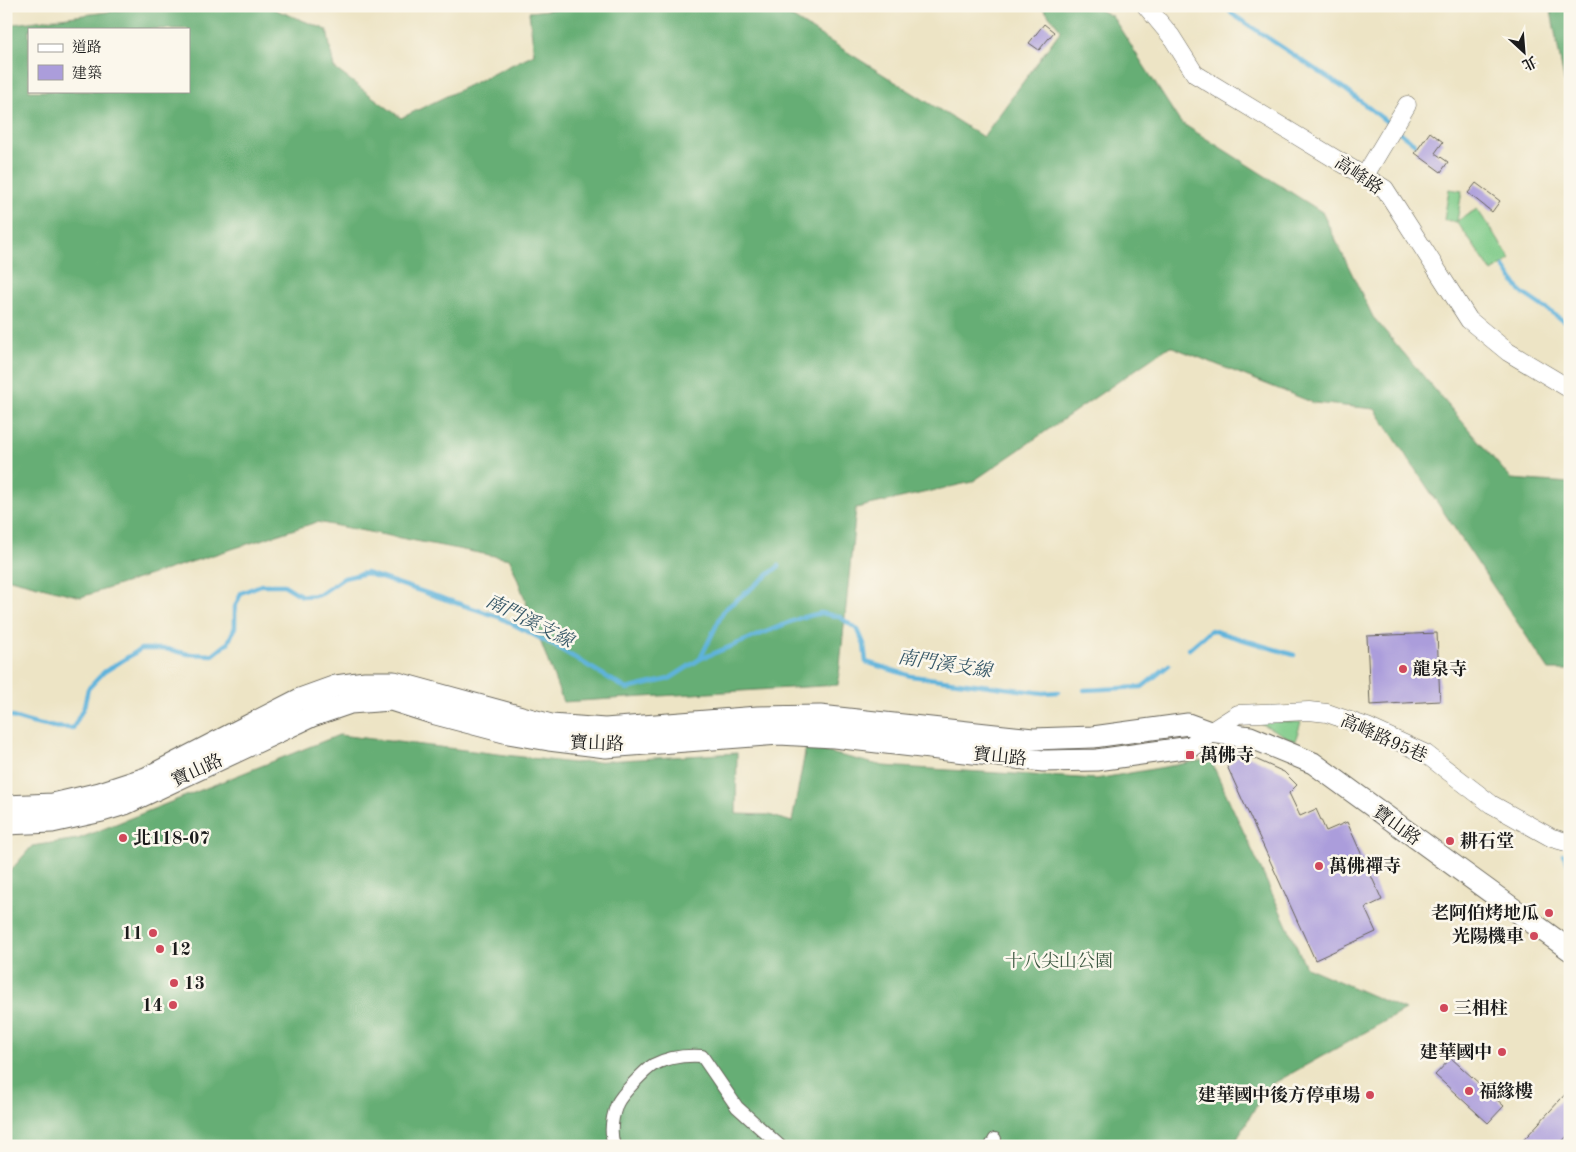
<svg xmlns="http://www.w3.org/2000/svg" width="1576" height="1152" viewBox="0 0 1576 1152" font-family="'Old Standard TT','Noto Serif TC',serif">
  <rect width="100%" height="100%" fill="#fbf7ec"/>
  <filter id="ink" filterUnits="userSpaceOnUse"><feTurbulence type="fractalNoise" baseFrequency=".02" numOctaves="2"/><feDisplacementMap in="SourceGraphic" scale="10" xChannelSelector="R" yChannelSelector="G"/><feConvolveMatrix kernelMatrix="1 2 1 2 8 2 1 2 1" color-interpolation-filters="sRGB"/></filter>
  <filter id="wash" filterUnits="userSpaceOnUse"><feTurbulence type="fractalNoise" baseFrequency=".0096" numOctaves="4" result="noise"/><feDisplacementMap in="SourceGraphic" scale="20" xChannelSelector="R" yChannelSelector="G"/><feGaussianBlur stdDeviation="1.12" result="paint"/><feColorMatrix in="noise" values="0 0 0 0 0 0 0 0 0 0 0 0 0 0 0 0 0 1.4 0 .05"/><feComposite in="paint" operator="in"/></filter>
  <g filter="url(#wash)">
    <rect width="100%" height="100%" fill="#ede4c5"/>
    <g fill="#7eca88" stroke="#4d7352">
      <path d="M1449,189L1462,191L1457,221L1477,209L1511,259L1492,272L1457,222L1444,220Z"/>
      <path d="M1256,721L1301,722L1295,741Z"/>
    </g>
    <g fill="#66ae74" stroke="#416548" fill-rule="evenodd">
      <path d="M154,6H266L327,30L334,68L401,118L534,54L529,12L585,6H774L983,137L1061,30L1041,6H1091L1112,16L1180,122L1322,212L1373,317L1511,479L1570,483V670H1549L1375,409L1314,403L1170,346L972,482L856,508L838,685L563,702L510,559L317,522L81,597L6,578V25ZM29,29H189V91H29Z"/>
      <path d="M1550,6H1570V111Z"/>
      <path d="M339,735L573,763L737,753L736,814L769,815L792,822L806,747L883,766L1096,779L1210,759L1306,967L1405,1010L1267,1087L1233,1146H6V876L32,846L78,839Z"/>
    </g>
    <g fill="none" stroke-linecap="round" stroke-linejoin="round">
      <g stroke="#5fb3db" stroke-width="4.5">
        <path d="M135,6H142"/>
        <path d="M1226,6L1232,14L1342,87L1391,125"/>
        <path d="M1397,130L1415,144"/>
        <path d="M1504,267L1521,292L1570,325"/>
        <path d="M1189,649L1211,630L1294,655"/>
        <path d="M700,659L724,610L779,566"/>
        <path d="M1084,690L1142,687L1169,665"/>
        <path d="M6,715C30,723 47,728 73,728L84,707L88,689L104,672L141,649H166L188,654L213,655L228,643L235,627V607L241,593L261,585H284L302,596L319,595L344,578L366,573L499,617L555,646L627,689L669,679L700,659L800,618L821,613L840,617L858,630L864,644L866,662L911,676L1043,693L1058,692"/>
        <path d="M1563,854L1570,866"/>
      </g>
    </g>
    <g id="blocks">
      <g fill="#ab9ddb">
        <path d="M1044,24L1054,32L1039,50L1029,43Z"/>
        <path d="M1430,132L1443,142L1435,153L1448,162L1441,172L1415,153Z"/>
        <path d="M1476,183L1500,201L1492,212L1468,193Z"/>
        <path d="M1437,633L1440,701L1370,705L1367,636Z"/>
        <path d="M1242,753L1284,772L1297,785L1289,793L1300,816L1316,809L1326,831L1347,822L1382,900L1365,908L1376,932L1315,960L1227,766Z"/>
        <path d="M1451,1058L1504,1106L1488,1123L1435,1075Z"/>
        <path d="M1570,1089V1133L1558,1146H1518Z"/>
      </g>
    </g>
  </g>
  <g filter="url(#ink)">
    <use href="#blocks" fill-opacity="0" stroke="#656257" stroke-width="1"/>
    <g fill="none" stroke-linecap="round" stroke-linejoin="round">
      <defs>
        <g id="pedestrian">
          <path d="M614,1146C610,1133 612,1117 617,1104C621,1095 645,1070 653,1065C668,1057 686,1055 702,1056L737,1107L780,1146"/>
          <path d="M991,1146L995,1139"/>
        </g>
        <g id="minor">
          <path d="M1146,6L1171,36L1195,74L1385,189L1469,320L1508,352L1570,389"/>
          <path d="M1364,177L1407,105"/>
          <path d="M1210,732L1238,714L1309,711L1327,713L1367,727L1426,754L1491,804L1552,838L1570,843"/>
        </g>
        <g id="tertiary">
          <path d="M6,806L53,804L100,793L146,778L300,699L336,686L365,682H394L551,725L605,729L758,717L820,716L1033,739L1093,737L1188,724L1210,732L1250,737L1313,763L1570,950"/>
          <path d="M6,824L52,822L102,811L125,804L312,716L350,703L391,700L432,713L508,733L549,740L606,747L779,734L834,737L1043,761L1097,760L1191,747L1210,732"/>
        </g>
      </defs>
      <use href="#pedestrian" stroke="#656257" stroke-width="14"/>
      <use href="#minor" stroke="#656257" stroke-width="19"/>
      <use href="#tertiary" stroke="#656257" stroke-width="23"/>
      <use href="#pedestrian" stroke="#fff" stroke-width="12"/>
      <use href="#minor" stroke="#fff" stroke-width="18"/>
      <use href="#tertiary" stroke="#fff" stroke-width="21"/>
    </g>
  </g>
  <g fill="#d1495b" stroke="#fbf7ec" stroke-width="2">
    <circle cx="1403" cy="669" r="5"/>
    <rect x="1185" y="750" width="10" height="10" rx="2.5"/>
    <circle cx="123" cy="838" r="5"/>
    <circle cx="1450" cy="841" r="5"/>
    <circle cx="1319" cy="866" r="5"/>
    <circle cx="1549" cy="913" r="5"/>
    <circle cx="153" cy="933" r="5"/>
    <circle cx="1534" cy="936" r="5"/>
    <circle cx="160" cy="949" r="5"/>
    <circle cx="174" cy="983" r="5"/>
    <circle cx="173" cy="1005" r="5"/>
    <circle cx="1444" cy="1008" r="5"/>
    <circle cx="1502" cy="1052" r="5"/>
    <circle cx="1469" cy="1091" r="5"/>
    <circle cx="1370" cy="1095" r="5"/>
  </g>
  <g text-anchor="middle" stroke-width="5" stroke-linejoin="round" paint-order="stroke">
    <g font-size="18" fill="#1c1c1c" stroke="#fbf7ec">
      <text transform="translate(1359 175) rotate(34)" y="6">高峰路</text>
      <text transform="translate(1384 738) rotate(24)" y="6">高峰路95巷</text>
      <text transform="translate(597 743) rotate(2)" y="6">寶山路</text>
      <text transform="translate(1000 756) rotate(6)" y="6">寶山路</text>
      <text transform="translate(197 770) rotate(-25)" y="6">寶山路</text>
      <text transform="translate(1397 825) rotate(36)" y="6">寶山路</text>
    </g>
    <g font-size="18" font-weight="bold" fill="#1c1c1c" stroke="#fbf7ec" text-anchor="start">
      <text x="1413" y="675">龍泉寺</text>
      <text x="1200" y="761">萬佛寺</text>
      <text x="133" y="844">北118-07</text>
      <text x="1460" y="847">耕石堂</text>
      <text x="1329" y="872">萬佛禪寺</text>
      <text x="1539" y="919" text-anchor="end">老阿伯烤地瓜</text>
      <text x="143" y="939" text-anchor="end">11</text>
      <text x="1524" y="942" text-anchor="end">光陽機車</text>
      <text x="170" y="955">12</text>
      <text x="184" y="989">13</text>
      <text x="163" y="1011" text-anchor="end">14</text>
      <text x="1454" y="1014">三相柱</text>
      <text x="1492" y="1058" text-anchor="end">建華國中</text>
      <text x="1479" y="1097">福緣樓</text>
      <text x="1360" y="1101" text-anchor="end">建華國中後方停車場</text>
    </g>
    <g font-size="18" fill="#3e5942" stroke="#fbf7ec">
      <text x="1059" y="967">十八尖山公園</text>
    </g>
    <g font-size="19" font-style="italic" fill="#375868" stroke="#fbf7ec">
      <text transform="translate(530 620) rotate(27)" y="7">南門溪支線</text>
      <text transform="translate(945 663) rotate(9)" y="7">南門溪支線</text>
    </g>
  </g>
  <rect width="1576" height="1152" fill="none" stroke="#fbf7ec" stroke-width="25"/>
  <rect x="28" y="28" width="162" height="65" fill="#fbf7ec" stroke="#a29f99"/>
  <rect x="38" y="44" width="25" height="8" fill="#ffffff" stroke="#a29f99"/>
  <text x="72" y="52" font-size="15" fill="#1c1c1c">道路</text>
  <rect x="38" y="65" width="25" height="15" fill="#ab9ddb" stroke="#a29f99"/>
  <text x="72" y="78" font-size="15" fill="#1c1c1c">建築</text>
  <g transform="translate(1524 52) rotate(154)" stroke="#fbf7ec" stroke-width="4" paint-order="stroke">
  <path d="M0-4L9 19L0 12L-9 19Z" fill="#1c1c1c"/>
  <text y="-8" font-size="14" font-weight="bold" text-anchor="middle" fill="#1c1c1c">北</text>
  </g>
</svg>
